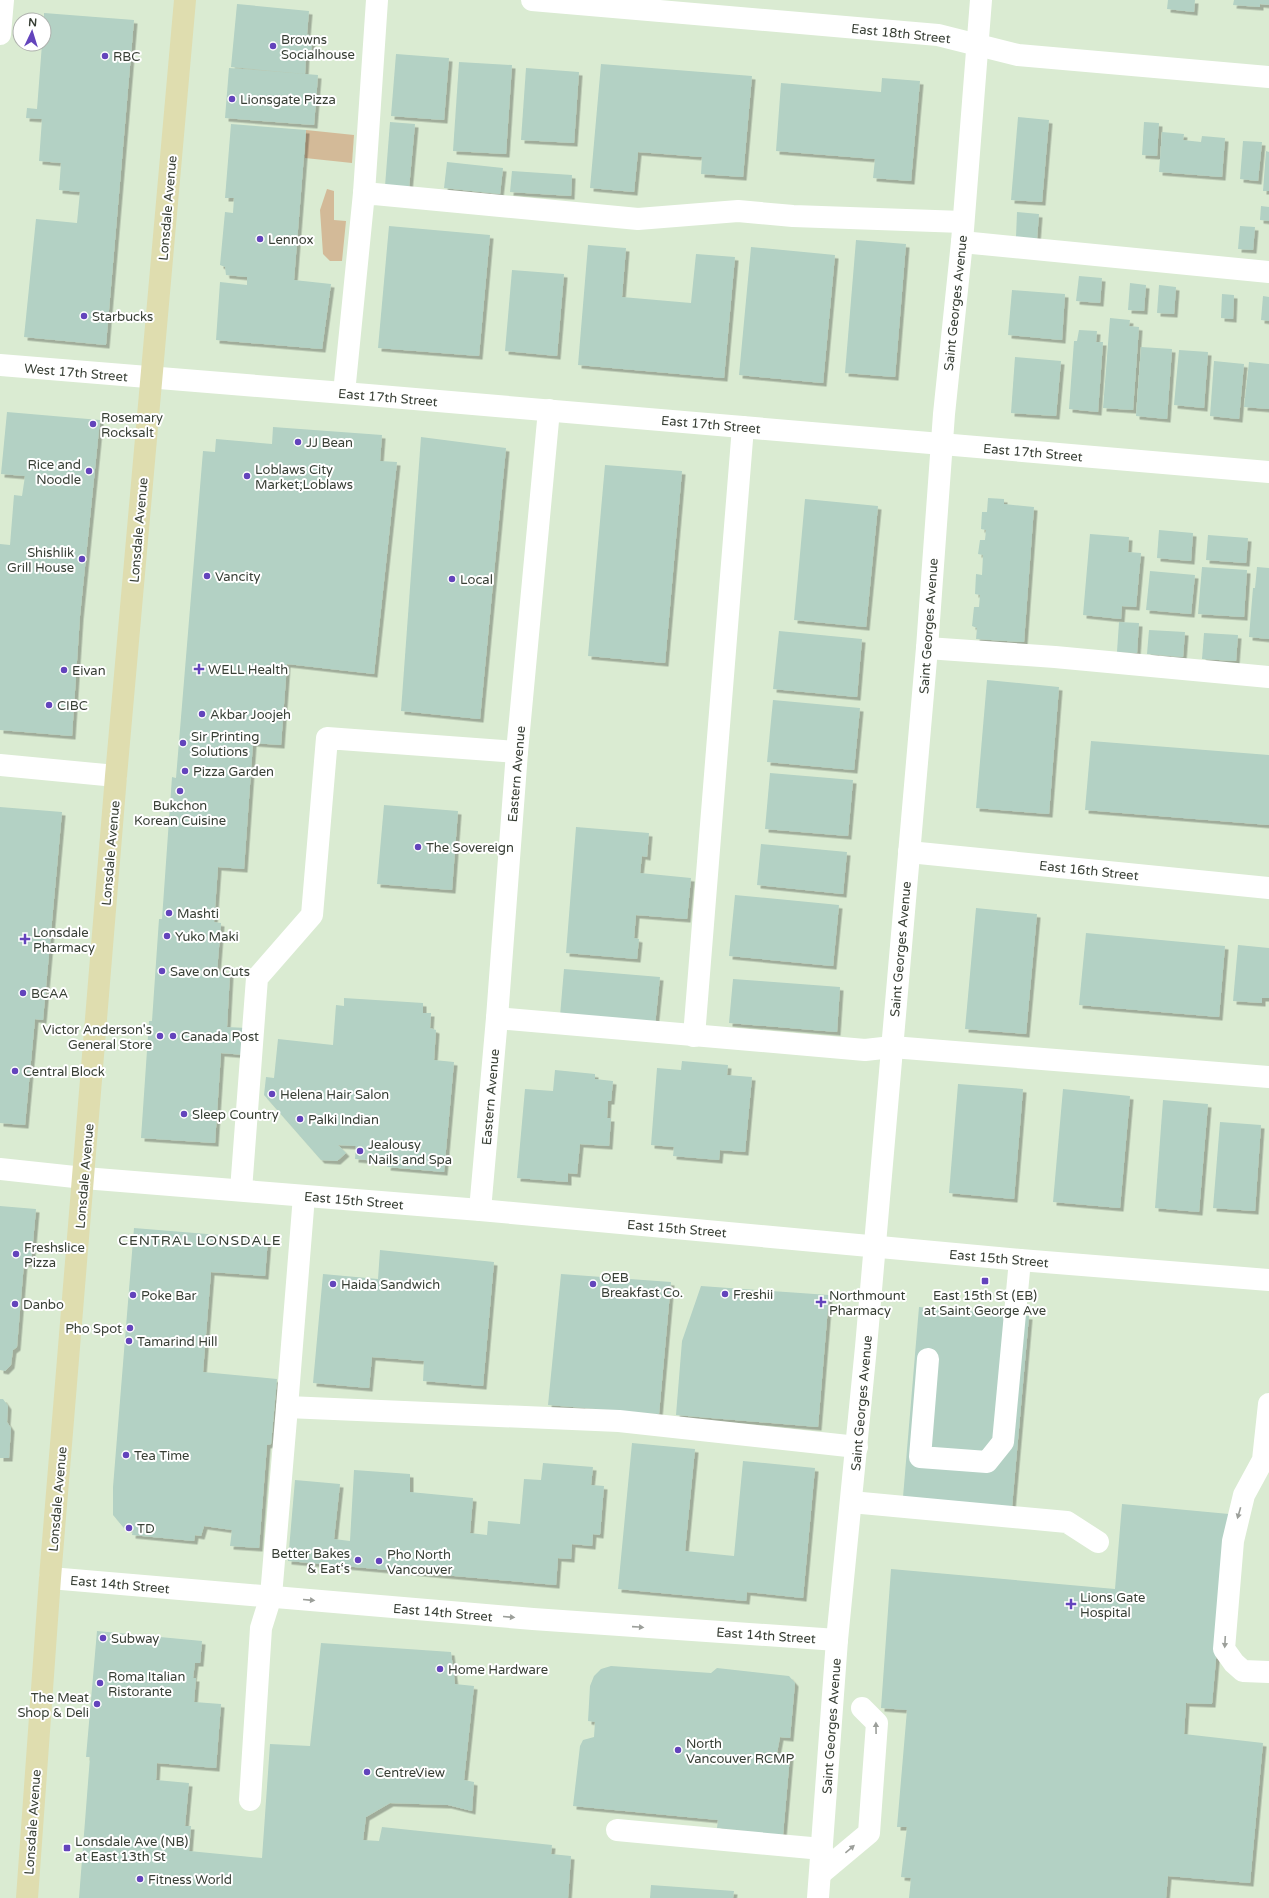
<svg xmlns="http://www.w3.org/2000/svg" width="1269" height="1898" viewBox="0 0 1269 1898" font-family="'Varela Round',sans-serif">
  <defs>
    <filter id="shadow"><feDropShadow dx="3.5" dy="3.5" stdDeviation="0" flood-color="#0004"/></filter>
  </defs>
  <rect width="100%" height="100%" fill="#daebd2"/>
  <g fill="#d3ba98">
    <path d="M306,130L354,135L352,163L305,158Z"/>
    <path d="M327,189L334,191V220L346,221L342,261H330L323,254L320,210Z"/>
  </g>
  <g fill="#b3d1c4" filter="url(#shadow)">
    <path d="M1168,0H1195L1194,12L1167,9Z"/>
    <path d="M1234,0H1269V5L1260,4V7L1233,5Z"/>
    <path d="M237,4L309,11L307,34L312,37L311,55H306L305,74L231,67Z"/>
    <path d="M44,13L134,20L106,345L24,337L36,219L77,223L80,192L59,190L61,163L39,161L42,119L26,118L27,108L37,109L42,44H44Z"/>
    <path d="M396,54L449,58L444,120L391,116Z"/>
    <path d="M459,62L512,65L506,154L453,151Z"/>
    <path d="M601,64L752,76L743,177L701,174L702,157L638,152L634,192L590,188Z"/>
    <path d="M229,68L318,75L314,125L225,118Z"/>
    <path d="M526,68L579,72L574,143L521,140Z"/>
    <path d="M882,78L920,81L911,181L873,178L875,159L776,151L781,83L881,92Z"/>
    <path d="M1018,117L1049,120L1042,202L1011,200Z"/>
    <path d="M390,122L415,124L409,188L385,186Z"/>
    <path d="M1144,122L1159,123L1157,156L1142,155Z"/>
    <path d="M231,124L306,130L294,280L331,284L322,349L216,340L220,282L247,285V277L226,275L225,267L220,265L225,212L233,213L234,198H225Z"/>
    <path d="M1162,132L1184,134L1183,140L1201,142L1202,136L1225,138L1222,177L1159,172Z"/>
    <path d="M1243,141L1262,142L1258,181L1240,179Z"/>
    <path d="M1266,151L1269,152V191H1263Z"/>
    <path d="M447,162L503,168L500,194L444,188Z"/>
    <path d="M512,171L572,175L571,196L510,192Z"/>
    <path d="M1261,206L1269,207V221L1260,220Z"/>
    <path d="M1017,212L1039,214L1037,239L1016,237Z"/>
    <path d="M389,226L490,235L479,356L378,348Z"/>
    <path d="M1240,226L1255,227L1253,250L1238,249Z"/>
    <path d="M856,240L906,244L895,377L845,373Z"/>
    <path d="M588,245L626,248L622,297L691,303L696,254L735,257L724,378L578,365Z"/>
    <path d="M751,247L835,255L823,383L739,375Z"/>
    <path d="M512,270L564,274L557,356L505,351Z"/>
    <path d="M1079,276L1102,278L1100,303L1076,301Z"/>
    <path d="M1130,283L1146,285L1144,311L1128,310Z"/>
    <path d="M1159,285L1176,287L1174,314L1157,313Z"/>
    <path d="M1012,290L1065,294L1062,340L1008,335Z"/>
    <path d="M1222,294L1234,295L1233,319L1221,318Z"/>
    <path d="M1263,296L1269,297V321L1261,320Z"/>
    <path d="M1110,318L1130,320L1129,326L1139,327L1133,410L1103,408Z"/>
    <path d="M1079,330L1097,331L1096,342H1103L1098,412L1069,409L1074,341H1077Z"/>
    <path d="M1141,347L1172,349L1167,419L1136,416Z"/>
    <path d="M1179,350L1208,352L1204,408L1174,405Z"/>
    <path d="M1015,357L1061,361L1056,416L1011,413Z"/>
    <path d="M1214,361L1244,364L1239,419L1210,416Z"/>
    <path d="M1249,362L1269,364V409L1244,407Z"/>
    <path d="M7,412L100,420L80,616L72,736L0,730V544L10,545L14,495L22,496L25,476L1,474Z"/>
    <path d="M273,427L382,435L380,461L397,462L374,674L287,664L281,745L253,743L244,869L218,867L214,922L221,923L217,972L230,973L227,1027L247,1028L245,1055L221,1053L215,1143L141,1138L149,1021H152L159,919H162L172,777L176,778L203,451L215,452L216,439L272,444Z"/>
    <path d="M421,437L506,448L480,719L401,711Z"/>
    <path d="M605,465L682,471L665,663L588,656Z"/>
    <path d="M988,498L1004,499V504L1034,507L1024,642L976,639L977,628L972,626L974,607H979L980,595L975,594L976,574L982,575L983,555L978,554L980,540H985L986,530L981,529L982,512H987Z"/>
    <path d="M805,499L878,506L866,627L794,620Z"/>
    <path d="M1159,530L1193,533L1191,561L1157,558Z"/>
    <path d="M1090,534L1129,537L1128,552L1141,553L1136,607L1122,606L1121,619L1083,615Z"/>
    <path d="M1208,535L1248,538L1246,563L1206,560Z"/>
    <path d="M1202,567L1247,570L1244,617L1198,614Z"/>
    <path d="M1257,567L1269,568V639L1249,637L1253,588H1255Z"/>
    <path d="M1150,571L1195,575L1191,614L1146,610Z"/>
    <path d="M1119,622L1139,623L1137,653L1117,652Z"/>
    <path d="M1149,630L1185,632L1183,657L1147,654Z"/>
    <path d="M779,631L862,639L857,697L773,689Z"/>
    <path d="M1204,633L1238,635L1236,661L1202,659Z"/>
    <path d="M987,680L1059,687L1049,814L976,808Z"/>
    <path d="M773,700L860,708L854,770L767,762Z"/>
    <path d="M1091,741L1269,755V825L1085,810Z"/>
    <path d="M770,773L853,780L848,836L765,829Z"/>
    <path d="M384,805L458,811L452,890L377,884Z"/>
    <path d="M0,807L62,812L43,1020L35,1019L25,1125L0,1123Z"/>
    <path d="M576,827L649,833L647,857L642,856L640,873L691,878L687,919L636,915L634,938L639,939L637,959L566,953Z"/>
    <path d="M761,844L847,852L843,894L757,885Z"/>
    <path d="M735,895L839,905L833,966L729,956Z"/>
    <path d="M976,908L1037,914L1026,1034L965,1029Z"/>
    <path d="M1086,933L1225,946L1219,1017L1079,1005Z"/>
    <path d="M1238,945L1269,948V998H1262V1003L1233,1001Z"/>
    <path d="M564,969L660,977L655,1025L560,1016Z"/>
    <path d="M733,979L840,987L837,1032L729,1023Z"/>
    <path d="M344,998L423,1003V1013H431L430,1028L436,1030L434,1060L454,1062L444,1172L387,1167L388,1162L355,1159L356,1146L338,1145L346,1153L337,1161L321,1160L264,1095L266,1077L274,1078L278,1039L333,1045L336,1005L344,1006Z"/>
    <path d="M682,1061L728,1065L727,1075L752,1077L745,1152L720,1150L719,1160L673,1156L674,1147L651,1145L657,1068L681,1070Z"/>
    <path d="M555,1070L595,1074V1079L613,1081L611,1101H608L607,1118H611L609,1146L580,1144L577,1174L568,1173V1182L517,1178L525,1089L553,1091Z"/>
    <path d="M958,1084L1023,1089L1014,1199L949,1193Z"/>
    <path d="M1063,1089L1130,1096L1120,1208L1053,1202Z"/>
    <path d="M1163,1100L1208,1104L1199,1212L1155,1208Z"/>
    <path d="M1220,1122L1261,1125L1255,1211L1213,1208Z"/>
    <path d="M0,1206L36,1209L31,1264L24,1263L17,1347L13,1350L11,1365L5,1371L0,1370Z"/>
    <path d="M134,1228L268,1239L265,1276L211,1272L203,1372L277,1379L271,1444L267,1445L259,1548L230,1546L232,1530L204,1526L201,1536L195,1535L194,1541L132,1535L133,1529L124,1528L113,1515V1487Z"/>
    <path d="M380,1250L494,1262L483,1386L423,1381L424,1361L372,1357L369,1388L313,1383L323,1274L378,1279Z"/>
    <path d="M561,1274L671,1282L659,1414L548,1405Z"/>
    <path d="M701,1286L829,1295L818,1427L676,1415L682,1341Z"/>
    <path d="M919,1307L1029,1316L1012,1507L903,1497Z"/>
    <path d="M0,1399H3L8,1406L7,1422L11,1428L9,1458H0Z"/>
    <path d="M632,1443L695,1449L685,1551L734,1556L743,1461L815,1468L803,1598L747,1592L746,1601L618,1589Z"/>
    <path d="M543,1463L593,1467L591,1485L604,1486L600,1535L593,1534L592,1546L572,1544L571,1559L558,1558L556,1585L288,1561L295,1480L340,1484L334,1539L350,1541L354,1470L410,1474V1492L473,1498L470,1533L487,1535L488,1521L520,1524L524,1479L541,1480Z"/>
    <path d="M1122,1504L1229,1514L1212,1704L1186,1703L1184,1734L1263,1743L1250,1883L1168,1876L1166,1898H909L911,1878L901,1877L907,1827H897L907,1710L881,1708L891,1569L1115,1589Z"/>
    <path d="M97,1631L202,1641L200,1663H195L193,1678H196L194,1702L221,1704L216,1768L157,1763L156,1780L189,1783L185,1826H191L189,1851L262,1858L270,1744L310,1746L321,1643L451,1652L455,1684L474,1686L464,1780L474,1782L472,1811L448,1805L390,1803L366,1817L363,1840L379,1841L382,1827L552,1845L551,1854L571,1856L568,1898H79L90,1757H86Z"/>
    <path d="M611,1666L711,1673L717,1668L789,1676L795,1683L790,1738L780,1737L777,1753L790,1756L783,1835L717,1828L718,1820L573,1806L580,1746L583,1740L594,1737L595,1722L588,1721L590,1686L594,1676L601,1669Z"/>
    <path d="M651,1885L734,1891L733,1898H650Z"/>
  </g>
  <g fill="none" stroke-linecap="round" stroke-linejoin="round">
    <g stroke="#fff" stroke-width="22">
      <path d="M532,0L938,35L1018,55L1269,77"/>
      <path d="M0,34L3,0"/>
      <path d="M364,193L377,0"/>
      <path d="M962,242L1269,272"/>
      <path d="M0,365L368,395L1269,472"/>
      <path d="M344,393L364,193L638,219L738,211L793,216L963,222"/>
      <path d="M927,648L1055,657L1269,677"/>
      <path d="M0,765L116,776"/>
      <path d="M909,852L1269,888"/>
      <path d="M497,1018L865,1050L892,1047L1269,1077"/>
      <path d="M694,1036L743,427"/>
      <path d="M0,1169L84,1178L480,1210L1020,1260L1269,1280"/>
      <path d="M241,1190L257,978L312,915L327,738L517,752"/>
      <path d="M480,1210L497,1018L517,752L549,410"/>
      <path d="M928,1359L920,1457L987,1462L1003,1442L1020,1260"/>
      <path d="M1269,1404L1263,1460L1244,1495L1233,1541L1224,1649L1234,1663L1243,1671L1269,1672"/>
      <path d="M287,1407L304,1196"/>
      <path d="M851,1502L1067,1522L1098,1542"/>
      <path d="M50,1578L533,1619L837,1640"/>
      <path d="M250,1800L261,1628L271,1596L287,1407L619,1421L857,1447"/>
      <path d="M617,1830L822,1849"/>
      <path d="M820,1874L869,1833L877,1723L862,1708"/>
      <path d="M818,1898L837,1640L866,1347L927,648L944,414L962,242L981,0"/>
    </g>
    <path stroke="#dfddaf" stroke-width="22" d="M27,1898L50,1578L116,776L185,0"/>
  </g>
  <defs><path id="oneway-solid" d="M-6-.8H1V-3.2L6.5 0L1 3.2V.8H-6Z"/></defs>
  <g fill="#9c9f9a">
    <use href="#oneway-solid" transform="translate(1239 1513) rotate(106)"/>
    <use href="#oneway-solid" transform="translate(309 1600) rotate(5)"/>
    <use href="#oneway-solid" transform="translate(509 1617) rotate(5)"/>
    <use href="#oneway-solid" transform="translate(638 1627) rotate(4)"/>
    <use href="#oneway-solid" transform="translate(1225 1642) rotate(93)"/>
    <use href="#oneway-solid" transform="translate(876 1728) rotate(-91)"/>
    <use href="#oneway-solid" transform="translate(850 1849) rotate(-40)"/>
  </g>
  <g fill="#6344bc" stroke="#fff" stroke-width="1.5">
    <circle cx="273" cy="46" r="4"/>
    <circle cx="105" cy="56" r="4"/>
    <circle cx="232" cy="99" r="4"/>
    <circle cx="260" cy="239" r="4"/>
    <circle cx="84" cy="316" r="4"/>
    <circle cx="93" cy="424" r="4"/>
    <circle cx="298" cy="442" r="4"/>
    <circle cx="89" cy="471" r="4"/>
    <circle cx="247" cy="476" r="4"/>
    <circle cx="82" cy="559" r="4"/>
    <circle cx="207" cy="576" r="4"/>
    <circle cx="452" cy="579" r="4"/>
    <path d="M197 663h4v4h4v4h-4v4h-4v-4h-4v-4h4z"/>
    <circle cx="64" cy="670" r="4"/>
    <circle cx="49" cy="705" r="4"/>
    <circle cx="202" cy="714" r="4"/>
    <circle cx="183" cy="743" r="4"/>
    <circle cx="185" cy="771" r="4"/>
    <circle cx="180" cy="791" r="4"/>
    <circle cx="418" cy="847" r="4"/>
    <circle cx="169" cy="913" r="4"/>
    <circle cx="167" cy="936" r="4"/>
    <path d="M23 933h4v4h4v4h-4v4h-4v-4h-4v-4h4z"/>
    <circle cx="162" cy="971" r="4"/>
    <circle cx="23" cy="993" r="4"/>
    <circle cx="160" cy="1036" r="4"/>
    <circle cx="173" cy="1036" r="4"/>
    <circle cx="15" cy="1071" r="4"/>
    <circle cx="272" cy="1094" r="4"/>
    <circle cx="184" cy="1114" r="4"/>
    <circle cx="300" cy="1119" r="4"/>
    <circle cx="360" cy="1151" r="4"/>
    <circle cx="16" cy="1254" r="4"/>
    <rect x="981" y="1277" width="8" height="8" rx="2"/>
    <circle cx="333" cy="1284" r="4"/>
    <circle cx="593" cy="1284" r="4"/>
    <circle cx="725" cy="1294" r="4"/>
    <circle cx="133" cy="1295" r="4"/>
    <path d="M819 1296h4v4h4v4h-4v4h-4v-4h-4v-4h4z"/>
    <circle cx="15" cy="1304" r="4"/>
    <circle cx="130" cy="1328" r="4"/>
    <circle cx="129" cy="1341" r="4"/>
    <circle cx="126" cy="1455" r="4"/>
    <circle cx="129" cy="1528" r="4"/>
    <circle cx="358" cy="1560" r="4"/>
    <circle cx="379" cy="1561" r="4"/>
    <path d="M1069 1598h4v4h4v4h-4v4h-4v-4h-4v-4h4z"/>
    <circle cx="103" cy="1638" r="4"/>
    <circle cx="440" cy="1669" r="4"/>
    <circle cx="100" cy="1683" r="4"/>
    <circle cx="97" cy="1704" r="4"/>
    <circle cx="678" cy="1750" r="4"/>
    <circle cx="367" cy="1772" r="4"/>
    <rect x="63" y="1844" width="8" height="8" rx="2"/>
    <circle cx="140" cy="1879" r="4"/>
  </g>
  <g text-anchor="middle" stroke-width="4" stroke-linejoin="round" paint-order="stroke">
    <g font-size="13" fill="#383f35" stroke="#fff">
      <text transform="translate(901 33) rotate(6)" y="5">East 18th Street</text>
      <text transform="translate(167 208) rotate(-85)" y="5">Lonsdale Avenue</text>
      <text transform="translate(955 303) rotate(-84)" y="5">Saint Georges Avenue</text>
      <text transform="translate(76 372) rotate(5)" y="5">West 17th Street</text>
      <text transform="translate(388 397) rotate(5)" y="5">East 17th Street</text>
      <text transform="translate(711 424) rotate(5)" y="5">East 17th Street</text>
      <text transform="translate(1033 452) rotate(5)" y="5">East 17th Street</text>
      <text transform="translate(138 530) rotate(-85)" y="5">Lonsdale Avenue</text>
      <text transform="translate(928 626) rotate(-86)" y="5">Saint Georges Avenue</text>
      <text transform="translate(516 774) rotate(-85)" y="5">Eastern Avenue</text>
      <text transform="translate(110 853) rotate(-85)" y="5">Lonsdale Avenue</text>
      <text transform="translate(1089 870) rotate(6)" y="5">East 16th Street</text>
      <text transform="translate(900 949) rotate(-85)" y="5">Saint Georges Avenue</text>
      <text transform="translate(490 1097) rotate(-85)" y="5">Eastern Avenue</text>
      <text transform="translate(84 1176) rotate(-85)" y="5">Lonsdale Avenue</text>
      <text transform="translate(354 1200) rotate(5)" y="5">East 15th Street</text>
      <text transform="translate(677 1228) rotate(5)" y="5">East 15th Street</text>
      <text transform="translate(999 1258) rotate(5)" y="5">East 15th Street</text>
      <text transform="translate(861 1403) rotate(-85)" y="5">Saint Georges Avenue</text>
      <text transform="translate(57 1499) rotate(-85)" y="5">Lonsdale Avenue</text>
      <text transform="translate(120 1584) rotate(5)" y="5">East 14th Street</text>
      <text transform="translate(443 1612) rotate(5)" y="5">East 14th Street</text>
      <text transform="translate(766 1635) rotate(4)" y="5">East 14th Street</text>
      <text transform="translate(831 1726) rotate(-86)" y="5">Saint Georges Avenue</text>
      <text transform="translate(32 1822) rotate(-86)" y="5">Lonsdale Avenue</text>
    </g>
    <g font-size="13" fill="#383f35" stroke="#fff" text-anchor="start">
      <text x="281" y="44">Browns<tspan x="281" dy="15">Socialhouse</tspan></text>
      <text x="113" y="61">RBC</text>
      <text x="240" y="104">Lionsgate Pizza</text>
      <text x="268" y="244">Lennox</text>
      <text x="92" y="321">Starbucks</text>
      <text x="101" y="422">Rosemary<tspan x="101" dy="15">Rocksalt</tspan></text>
      <text x="306" y="447">JJ Bean</text>
      <text x="81" y="469" text-anchor="end">Rice and<tspan x="81" dy="15">Noodle</tspan></text>
      <text x="255" y="474">Loblaws City<tspan x="255" dy="15">Market;Loblaws</tspan></text>
      <text x="74" y="557" text-anchor="end">Shishlik<tspan x="74" dy="15">Grill House</tspan></text>
      <text x="215" y="581">Vancity</text>
      <text x="460" y="584">Local</text>
      <text x="208" y="674">WELL Health</text>
      <text x="72" y="675">Eivan</text>
      <text x="57" y="710">CIBC</text>
      <text x="210" y="719">Akbar Joojeh</text>
      <text x="191" y="741">Sir Printing<tspan x="191" dy="15">Solutions</tspan></text>
      <text x="193" y="776">Pizza Garden</text>
      <text x="180" y="810" text-anchor="middle">Bukchon<tspan x="180" dy="15">Korean Cuisine</tspan></text>
      <text x="426" y="852">The Sovereign</text>
      <text x="177" y="918">Mashti</text>
      <text x="33" y="937">Lonsdale<tspan x="33" dy="15">Pharmacy</tspan></text>
      <text x="175" y="941">Yuko Maki</text>
      <text x="170" y="976">Save on Cuts</text>
      <text x="31" y="998">BCAA</text>
      <text x="152" y="1034" text-anchor="end">Victor Anderson's<tspan x="152" dy="15">General Store</tspan></text>
      <text x="181" y="1041">Canada Post</text>
      <text x="23" y="1076">Central Block</text>
      <text x="280" y="1099">Helena Hair Salon</text>
      <text x="192" y="1119">Sleep Country</text>
      <text x="308" y="1124">Palki Indian</text>
      <text x="368" y="1149">Jealousy<tspan x="368" dy="15">Nails and Spa</tspan></text>
      <text x="24" y="1252">Freshslice<tspan x="24" dy="15">Pizza</tspan></text>
      <text x="601" y="1282">OEB<tspan x="601" dy="15">Breakfast Co.</tspan></text>
      <text x="341" y="1289">Haida Sandwich</text>
      <text x="733" y="1299">Freshii</text>
      <text x="141" y="1300">Poke Bar</text>
      <text x="829" y="1300">Northmount<tspan x="829" dy="15">Pharmacy</tspan></text>
      <text x="985" y="1300" text-anchor="middle">East 15th St (EB)<tspan x="985" dy="15">at Saint George Ave</tspan></text>
      <text x="23" y="1309">Danbo</text>
      <text x="122" y="1333" text-anchor="end">Pho Spot</text>
      <text x="137" y="1346">Tamarind Hill</text>
      <text x="134" y="1460">Tea Time</text>
      <text x="137" y="1533">TD</text>
      <text x="350" y="1558" text-anchor="end">Better Bakes<tspan x="350" dy="15">&amp; Eat‘s</tspan></text>
      <text x="387" y="1559">Pho North<tspan x="387" dy="15">Vancouver</tspan></text>
      <text x="1080" y="1602">Lions Gate<tspan x="1080" dy="15">Hospital</tspan></text>
      <text x="111" y="1643">Subway</text>
      <text x="448" y="1674">Home Hardware</text>
      <text x="108" y="1681">Roma Italian<tspan x="108" dy="15">Ristorante</tspan></text>
      <text x="89" y="1702" text-anchor="end">The Meat<tspan x="89" dy="15">Shop &amp; Deli</tspan></text>
      <text x="686" y="1748">North<tspan x="686" dy="15">Vancouver RCMP</tspan></text>
      <text x="375" y="1777">CentreView</text>
      <text x="75" y="1846">Lonsdale Ave (NB)<tspan x="75" dy="15">at East 13th St</tspan></text>
      <text x="148" y="1884">Fitness World</text>
    </g>
    <g font-size="14" letter-spacing="1" fill="#383f35" stroke="#fff">
      <text x="200" y="1245">CENTRAL LONSDALE</text>
    </g>
  </g>
  <g transform="translate(32 32) rotate(4)"><circle r="19" fill="#ffffff" stroke="#afb2ae"/>
  <path d="M0-3L7 15L0 10L-7 15Z" fill="#6344bc"/>
  <text y="-6" font-size="11" font-weight="bold" text-anchor="middle" fill="#383f35">N</text>
  </g>
</svg>
